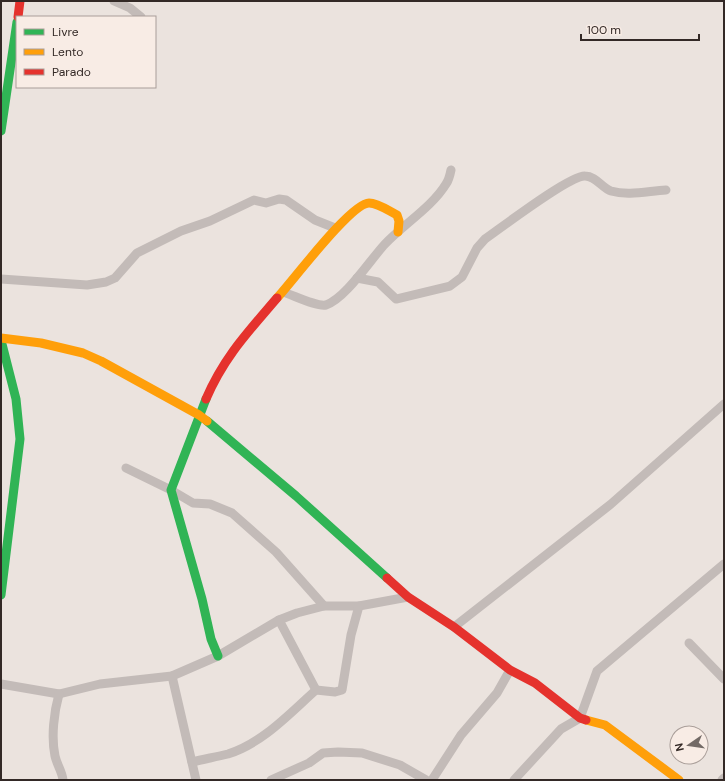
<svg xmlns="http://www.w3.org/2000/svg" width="725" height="781" viewBox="0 0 725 781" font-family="'DM Sans',sans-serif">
  <rect width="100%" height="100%" fill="#ebe3de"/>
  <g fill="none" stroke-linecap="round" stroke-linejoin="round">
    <g stroke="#c3bbb8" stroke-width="9">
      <path d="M114,1L130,8L141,17"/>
      <path d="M357,278L378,282L396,299L450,286L462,277L477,248L485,239C501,228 570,175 585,176C596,176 602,188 611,191C628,196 648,191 666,190"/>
      <path d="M1,279L87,285L106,282L115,278L137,253L181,231L210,221L254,200L266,203L279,199L286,200L315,220L335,228"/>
      <path d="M283,292C293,295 317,307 326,305C346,298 370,260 385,244C404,224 432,207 446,184C449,180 450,175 451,170"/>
      <path d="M126,468L171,490L193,503L210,504L232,513L276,552L324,606"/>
      <path d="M279,620L316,690"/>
      <path d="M454,627L611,504L724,404"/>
      <path d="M689,643L724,679"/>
      <path d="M172,676L196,780"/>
      <path d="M1,684L59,694L100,684L172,676L218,656L279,620L297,613L324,606H359L408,597"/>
      <path d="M59,694C54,712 51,737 55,756C57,765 62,771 63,780"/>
      <path d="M192,762C204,759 216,757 228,754C263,743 290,713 316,690L335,692L342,690L351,635L359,606"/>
      <path d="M271,780L309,763L323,753L338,752L362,753L400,765L426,780"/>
      <path d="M432,780L461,735L497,693L510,670"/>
      <path d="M514,780L561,729L580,718L597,671L724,564"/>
      <path d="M722,780L724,778"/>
    </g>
    <g stroke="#30b455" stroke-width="9">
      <path d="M1,131L17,22"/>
      <path d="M1,340L16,399L20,439L1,595"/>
      <path d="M206,399L171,490L202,599L211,639L218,656"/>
      <path d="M207,421L296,496L387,578"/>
    </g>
    <g stroke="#ff9f0a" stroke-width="9">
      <path d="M277,298C292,282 351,203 369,203C378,203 389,211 397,215L399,221L398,232"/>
      <path d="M1,338L41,343L83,353L101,361L199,415L207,421"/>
      <path d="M586,720L605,725L679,780"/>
    </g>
    <g stroke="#e5322d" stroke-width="9">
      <path d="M18,17L20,1"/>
      <path d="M206,399C224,357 248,332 277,298"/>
      <path d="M387,578L408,597L454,627L510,670L535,683L580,718L586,720"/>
    </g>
  </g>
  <rect width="725" height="781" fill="none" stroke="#332926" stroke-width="4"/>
  <rect x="16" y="16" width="140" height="72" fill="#f8ece5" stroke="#a99e99"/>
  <rect x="24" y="29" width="20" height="6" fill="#30b455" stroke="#a99e99"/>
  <text x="52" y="36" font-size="12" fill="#332926">Livre</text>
  <rect x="24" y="49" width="20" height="6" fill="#ff9f0a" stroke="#a99e99"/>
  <text x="52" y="56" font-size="12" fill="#332926">Lento</text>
  <rect x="24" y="69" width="20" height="6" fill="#e5322d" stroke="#a99e99"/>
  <text x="52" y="76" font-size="12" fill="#332926">Parado</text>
  <g transform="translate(689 745) rotate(257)"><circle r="19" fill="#f8ece5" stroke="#a99e99"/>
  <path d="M0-3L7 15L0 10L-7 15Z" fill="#736a66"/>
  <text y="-6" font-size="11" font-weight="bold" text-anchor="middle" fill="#332926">N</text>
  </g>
  <path d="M581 34v6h118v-6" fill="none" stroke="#332926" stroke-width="2"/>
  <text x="587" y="34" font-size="12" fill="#332926" stroke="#f8ece5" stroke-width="3" paint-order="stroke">100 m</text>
</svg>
